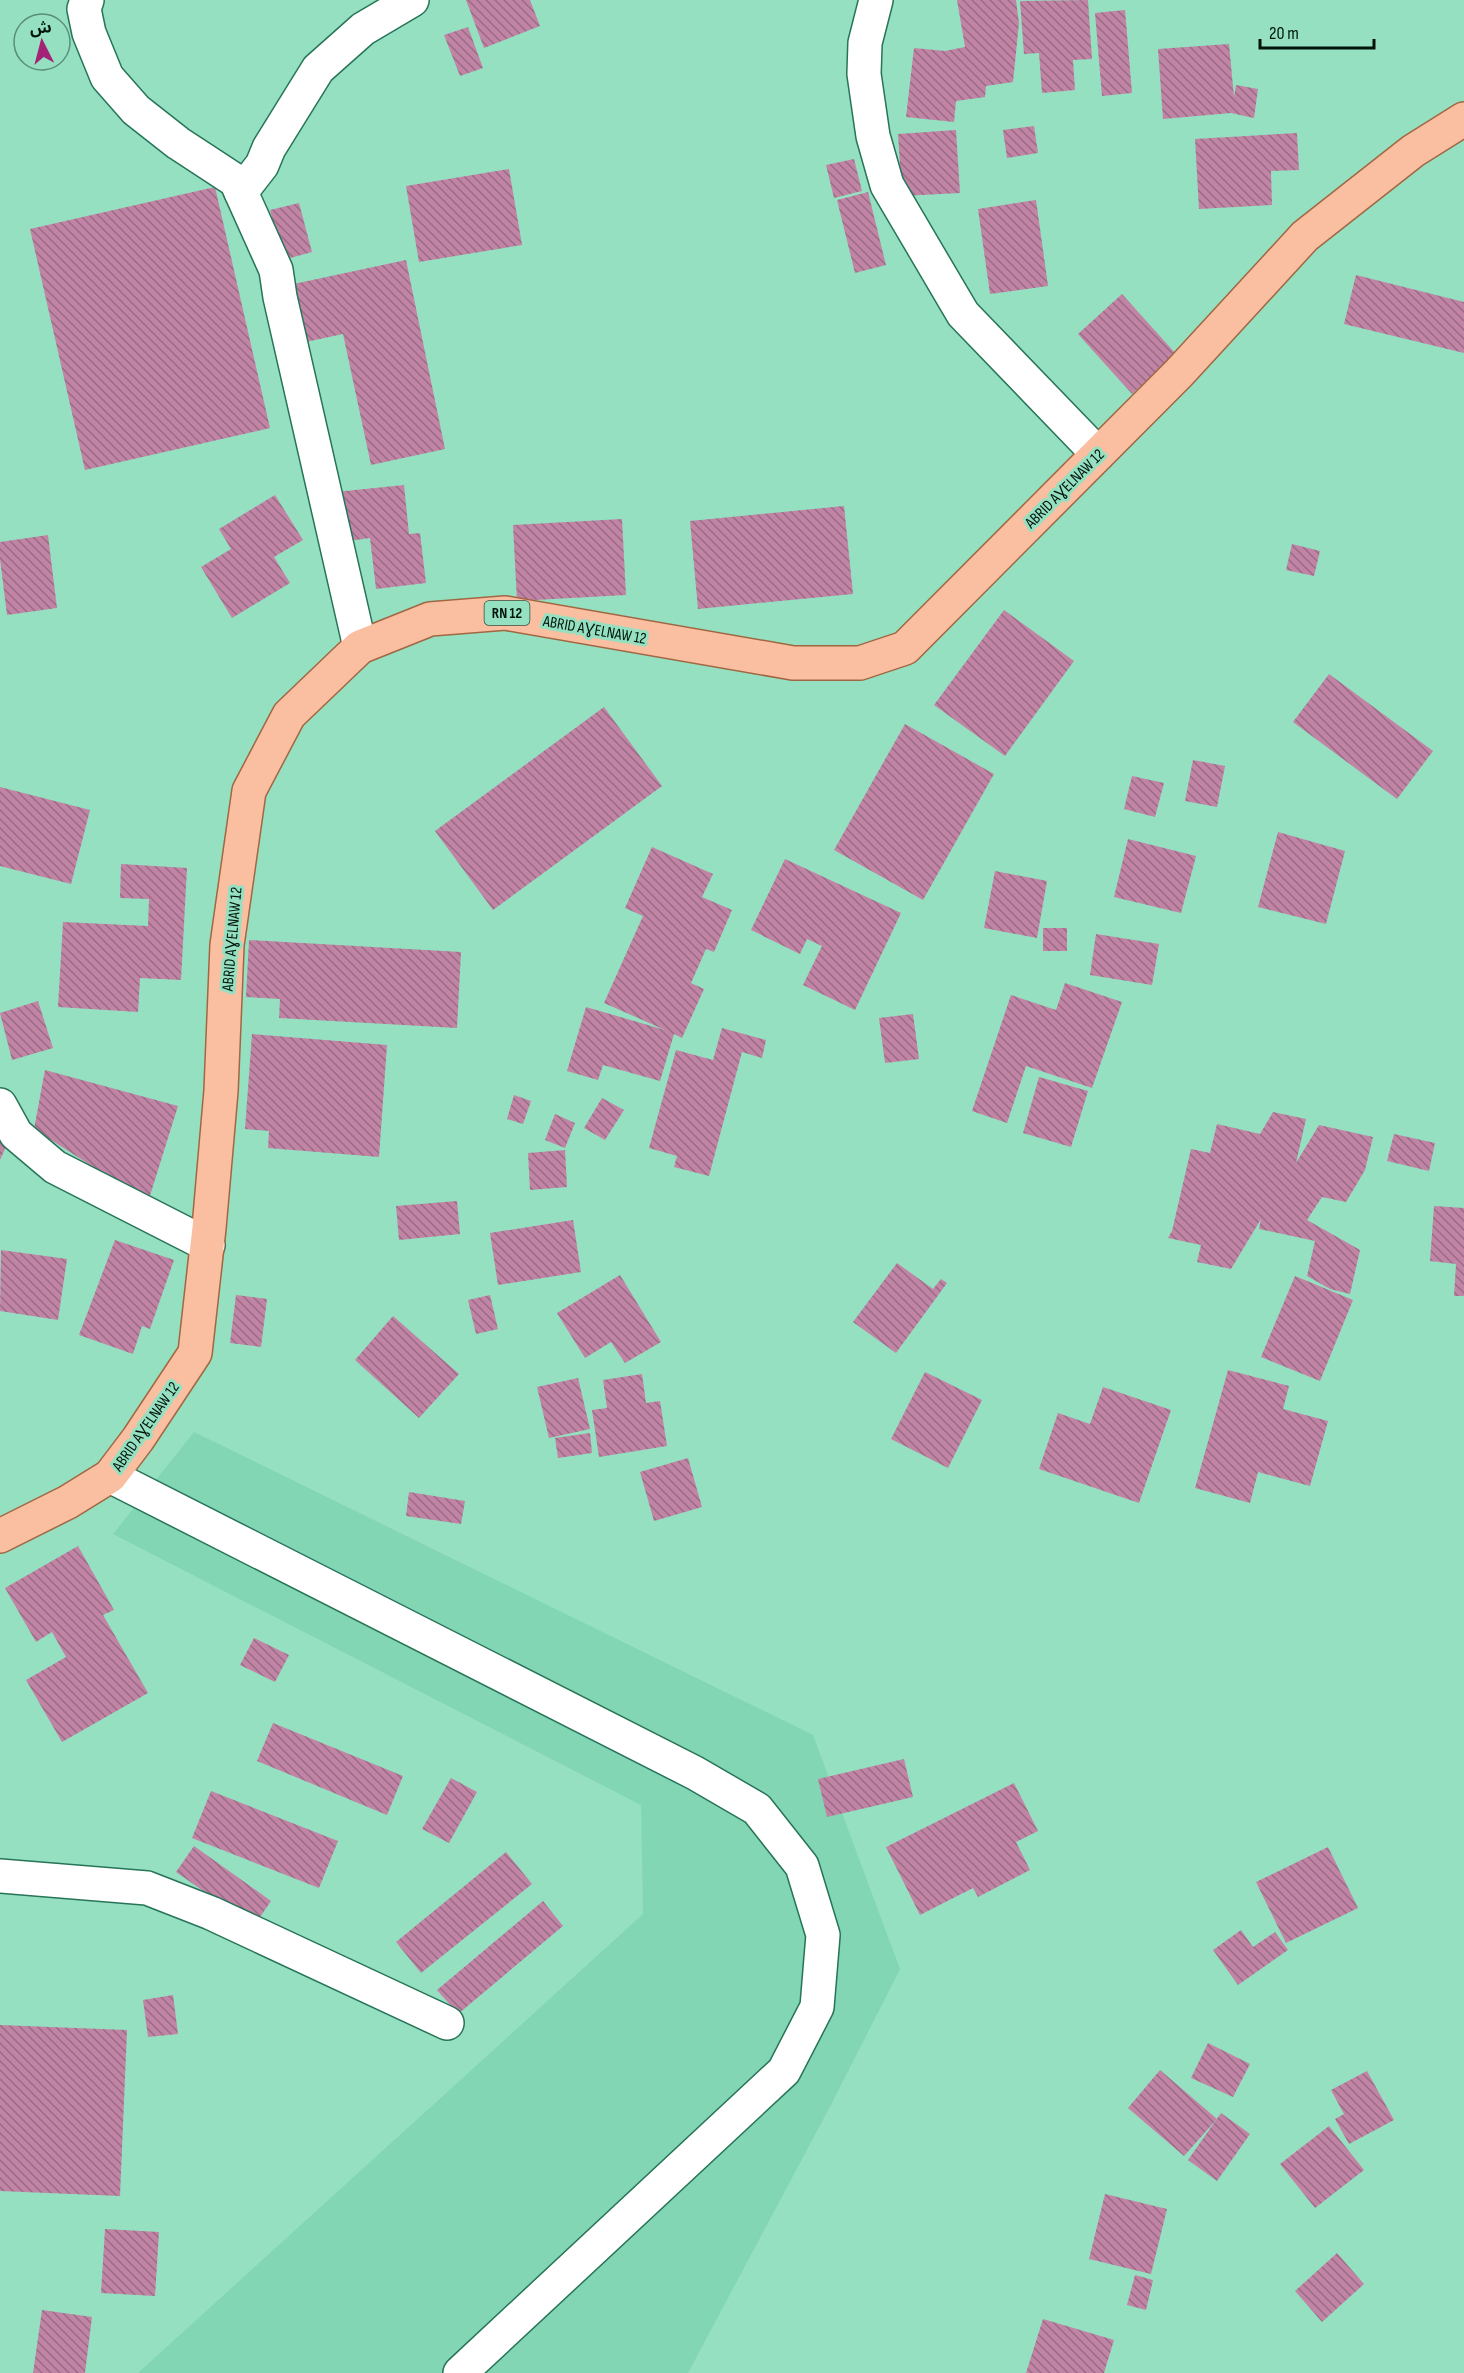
<svg xmlns="http://www.w3.org/2000/svg" width="1464" height="2373" viewBox="0 0 1464 2373" font-family="'Sofia Sans Condensed','Noto Sans Arabic',sans-serif">
  <defs>
    <pattern id="building-back-hatch" width="6" height="6" patternUnits="userSpaceOnUse" patternTransform="scale(1.5)"><rect width="6" height="6" fill="#c184a5"/><path d="M-1 5l2 2M0 0l6 6M5-1l2 2" fill="none" stroke="#9a6b85"/></pattern>
  </defs>
  <rect width="100%" height="100%" fill="#95e0c1"/>
  <path fill="#82d6b4" d="M194,1432L813,1735L900,1969L833,2101L688,2373H138L643,1914L641,1805L113,1534Z"/>
  <g fill="url(#building-back-hatch)">
    <path d="M466,0H530L540,26L484,48Z"/>
    <path d="M957,0H1016L1019,23L1013,82L986,86L985,97L956,101L954,122L906,117L914,48L945,51L965,47Z"/>
    <path d="M1088,0L1092,59L1073,60L1075,90L1042,93L1039,53L1024,54L1020,1Z"/>
    <path d="M1125,10L1132,93L1102,96L1095,13Z"/>
    <path d="M468,27L483,68L460,76L444,35Z"/>
    <path d="M1229,44L1234,97L1236,85L1258,89L1254,118L1231,113L1163,119L1158,49Z"/>
    <path d="M1034,126L1038,153L1007,158L1003,130Z"/>
    <path d="M956,130L960,193L902,196L898,134Z"/>
    <path d="M1297,133L1299,170L1271,171L1272,205L1199,209L1195,139Z"/>
    <path d="M854,159L862,191L834,198L826,165Z"/>
    <path d="M509,169L522,245L419,262L406,186Z"/>
    <path d="M215,187L270,428L85,470L30,229Z"/>
    <path d="M868,192L886,265L855,273L837,200Z"/>
    <path d="M1036,200L1048,286L990,294L978,209Z"/>
    <path d="M299,203L312,252L283,260L270,210Z"/>
    <path d="M406,260L445,449L371,465L343,334L301,343L289,285Z"/>
    <path d="M1356,275L1464,302V353L1344,324Z"/>
    <path d="M1122,294L1176,354L1132,394L1078,334Z"/>
    <path d="M404,485L409,534L420,533L426,583L376,589L370,538L342,542L336,492Z"/>
    <path d="M275,495L303,540L274,557L290,583L232,618L201,567L231,549L219,529Z"/>
    <path d="M844,506L853,594L698,609L690,521Z"/>
    <path d="M622,519L626,595L517,601L513,525Z"/>
    <path d="M48,535L57,608L7,615L0,559V542Z"/>
    <path d="M1292,544L1320,551L1314,576L1286,570Z"/>
    <path d="M1004,610L1074,661L1005,756L934,705Z"/>
    <path d="M1329,674L1433,751L1397,799L1293,722Z"/>
    <path d="M604,707L662,786L493,910L435,831Z"/>
    <path d="M905,724L994,774L923,900L834,850Z"/>
    <path d="M1193,760L1225,766L1217,807L1185,801Z"/>
    <path d="M1132,776L1164,783L1155,817L1124,809Z"/>
    <path d="M0,787L90,810L71,884L0,866Z"/>
    <path d="M1278,832L1345,851L1326,924L1258,907Z"/>
    <path d="M1128,839L1196,856L1181,913L1114,897Z"/>
    <path d="M652,847L713,874L702,897L732,910L714,952L706,949L691,983L704,989L682,1038L674,1034L660,1081L603,1065L598,1080L567,1071L586,1007L665,1030L604,1003L643,916L625,908Z"/>
    <path d="M785,859L901,913L855,1010L803,985L822,946L807,939L800,954L751,930Z"/>
    <path d="M121,864L187,868L181,980L140,978L138,1012L58,1007L63,922L148,926L149,899L120,898Z"/>
    <path d="M995,871L1047,881L1037,938L984,928Z"/>
    <rect x="1043" y="928" width="24" height="23"/>
    <path d="M1096,934L1159,944L1152,985L1090,975Z"/>
    <path d="M249,940L461,952L457,1028L279,1018L280,999L246,997Z"/>
    <path d="M1065,983L1122,1002L1092,1088L1026,1066L1007,1123L972,1111L1011,995L1056,1010Z"/>
    <path d="M38,1001L53,1048L12,1060L0,1013Z"/>
    <path d="M913,1014L919,1059L885,1063L879,1018Z"/>
    <path d="M722,1028L766,1040L762,1058L742,1052L709,1176L674,1167L677,1156L649,1148L676,1050L713,1060Z"/>
    <path d="M252,1034L387,1045L379,1157L268,1148L269,1131L245,1129Z"/>
    <path d="M45,1070L178,1106L148,1202L34,1129Z"/>
    <path d="M1039,1077L1088,1091L1071,1147L1023,1133Z"/>
    <path d="M514,1095L531,1101L523,1124L507,1119Z"/>
    <path d="M602,1098L624,1110L605,1140L584,1128Z"/>
    <path d="M1273,1112L1306,1119L1296,1163L1319,1125L1373,1137L1365,1170L1346,1202L1322,1197L1307,1220L1360,1250L1350,1294L1330,1289L1307,1276L1315,1241L1259,1229L1261,1219L1231,1269L1197,1262L1201,1245L1168,1238L1172,1231L1191,1149L1210,1153L1217,1124L1260,1134Z"/>
    <path d="M555,1114L575,1123L565,1148L545,1140Z"/>
    <path d="M1394,1134L1435,1143L1429,1171L1387,1161Z"/>
    <path d="M0,1139L8,1142L0,1160Z"/>
    <path d="M565,1150L567,1187L530,1190L528,1153Z"/>
    <path d="M457,1201L460,1234L399,1240L396,1206Z"/>
    <path d="M1434,1206L1464,1208V1296H1454L1456,1264L1430,1261Z"/>
    <path d="M573,1220L581,1272L498,1285L490,1233Z"/>
    <path d="M115,1240L174,1260L150,1329L142,1326L133,1354L79,1335Z"/>
    <path d="M1,1250L67,1259L58,1320L0,1311Z"/>
    <path d="M897,1263L933,1289L941,1279L947,1283L896,1353L853,1322Z"/>
    <path d="M620,1275L661,1342L625,1363L611,1342L585,1358L557,1313Z"/>
    <path d="M1295,1276L1353,1300L1320,1381L1261,1357Z"/>
    <path d="M236,1295L267,1299L261,1347L230,1343Z"/>
    <path d="M490,1295L498,1329L476,1334L468,1300Z"/>
    <path d="M393,1316L459,1374L419,1418L355,1360Z"/>
    <path d="M1228,1370L1289,1386L1283,1409L1328,1421L1310,1486L1258,1472L1250,1503L1195,1488Z"/>
    <path d="M925,1372L982,1400L948,1468L891,1439Z"/>
    <path d="M642,1374L646,1403L660,1401L667,1446L599,1457L592,1410L607,1408L603,1380Z"/>
    <path d="M578,1378L590,1429L549,1438L537,1387Z"/>
    <path d="M1103,1387L1171,1410L1139,1503L1039,1469L1058,1413L1090,1424Z"/>
    <path d="M590,1433L592,1453L558,1458L555,1438Z"/>
    <path d="M688,1458L702,1507L654,1521L640,1472Z"/>
    <path d="M409,1492L465,1501L461,1524L406,1516Z"/>
    <path d="M78,1546L114,1610L103,1615L148,1693L62,1742L26,1680L66,1657L52,1632L36,1642L5,1588Z"/>
    <path d="M254,1638L289,1655L275,1682L240,1665Z"/>
    <path d="M273,1723L403,1776L387,1815L257,1761Z"/>
    <path d="M904,1759L913,1797L827,1817L818,1779Z"/>
    <path d="M451,1778L477,1792L449,1843L422,1829Z"/>
    <path d="M1014,1783L1038,1831L1016,1842L1030,1870L978,1897L973,1888L920,1915L886,1847Z"/>
    <path d="M211,1791L338,1841L319,1888L192,1838Z"/>
    <path d="M194,1846L271,1901L254,1926L176,1872Z"/>
    <path d="M1328,1847L1358,1908L1286,1943L1256,1882Z"/>
    <path d="M506,1852L532,1884L421,1973L396,1942Z"/>
    <path d="M543,1901L563,1926L458,2014L437,1990Z"/>
    <path d="M1241,1930L1253,1947L1275,1932L1288,1950L1238,1985L1213,1950Z"/>
    <path d="M173,1995L178,2034L148,2037L143,2000Z"/>
    <path d="M0,2025L127,2030L120,2196L0,2191Z"/>
    <path d="M1208,2043L1250,2064L1233,2097L1191,2078Z"/>
    <path d="M1160,2070L1217,2119L1184,2156L1128,2108Z"/>
    <path d="M1367,2071L1394,2120L1349,2144L1335,2119L1344,2114L1331,2090Z"/>
    <path d="M1221,2113L1250,2134L1217,2181L1188,2160Z"/>
    <path d="M1329,2126L1364,2170L1315,2208L1280,2164Z"/>
    <path d="M1105,2194L1167,2209L1151,2274L1089,2259Z"/>
    <path d="M105,2229L159,2232L155,2296L101,2293Z"/>
    <path d="M1337,2253L1364,2284L1322,2322L1295,2291Z"/>
    <path d="M1135,2275L1153,2280L1146,2310L1127,2305Z"/>
    <path d="M42,2310L92,2317L85,2373H33Z"/>
    <path d="M1043,2319L1114,2340L1104,2373H1026Z"/>
  </g>
  <g fill="none" stroke-linecap="round" stroke-linejoin="round">
    <defs>
      <g id="minor">
        <path d="M87,0L84,9L89,33L107,77L136,110L178,143L236,181L276,270L280,297L360,647"/>
        <path d="M876,0L865,43L864,74L873,136L887,185L963,314L1098,454"/>
        <path d="M241,192L262,165L269,148L318,69L363,29L412,0"/>
        <path d="M0,1105L16,1134L55,1167L208,1245"/>
        <path d="M110,1476L695,1773L757,1809L802,1866L823,1935L817,2007L784,2071L460,2373"/>
        <path d="M0,1876L147,1888L211,1913L447,2023"/>
      </g>
      <path id="major" d="M0,1536L68,1502L110,1476L138,1439L195,1353L209,1228L221,1091L227,945L249,791L289,715L360,647L430,619L505,613L793,663H860L905,648L1179,373L1305,236L1413,151L1464,119"/>
    </defs>
    <use href="#minor" stroke="#277459" stroke-width="36"/>
    <use href="#major" stroke="#a16743" stroke-width="36"/>
    <use href="#minor" stroke="#fff" stroke-width="33"/>
    <use href="#major" stroke="#fabea0" stroke-width="33"/>
  </g>
  <g text-anchor="middle" stroke-width="6" stroke-linejoin="round" paint-order="stroke">
    <rect fill="#95e0c1" stroke="#2d5142" stroke-width="1.5" x="484.5" y="601" width="45" height="24" rx="4.5"/>
    <g font-size="15" font-weight="bold" fill="#00140c">
      <text x="507" y="618">RN 12</text>
    </g>
    <g font-size="16" fill="#00140c" stroke="#95e0c1">
      <text transform="translate(1064 488) rotate(-45)" y="6">ABRID AƔELNAW 12</text>
      <text transform="translate(595 629) rotate(10)" y="6">ABRID AƔELNAW 12</text>
      <text transform="translate(231 939) rotate(-85)" y="6">ABRID AƔELNAW 12</text>
      <text transform="translate(145 1426) rotate(-55)" y="6">ABRID AƔELNAW 12</text>
    </g>
  </g>
  <g transform="translate(42 42) rotate(354)"><circle r="28" fill="#95e0c1" stroke="#598e79" stroke-width="1.5"/>
  <path d="M0-4.5L10 22L0 15L-10 22Z" fill="#a32476"/>
  <text y="-9" font-size="16" font-weight="bold" text-anchor="middle" fill="#00140c">ش</text>
  </g>
  <path d="M1260 39v9h114v-9" fill="none" stroke="#00140c" stroke-width="3"/>
  <text x="1269" y="39" font-size="18" fill="#00140c" stroke="#95e0c1" stroke-width="4.5" paint-order="stroke">20 m</text>
</svg>
